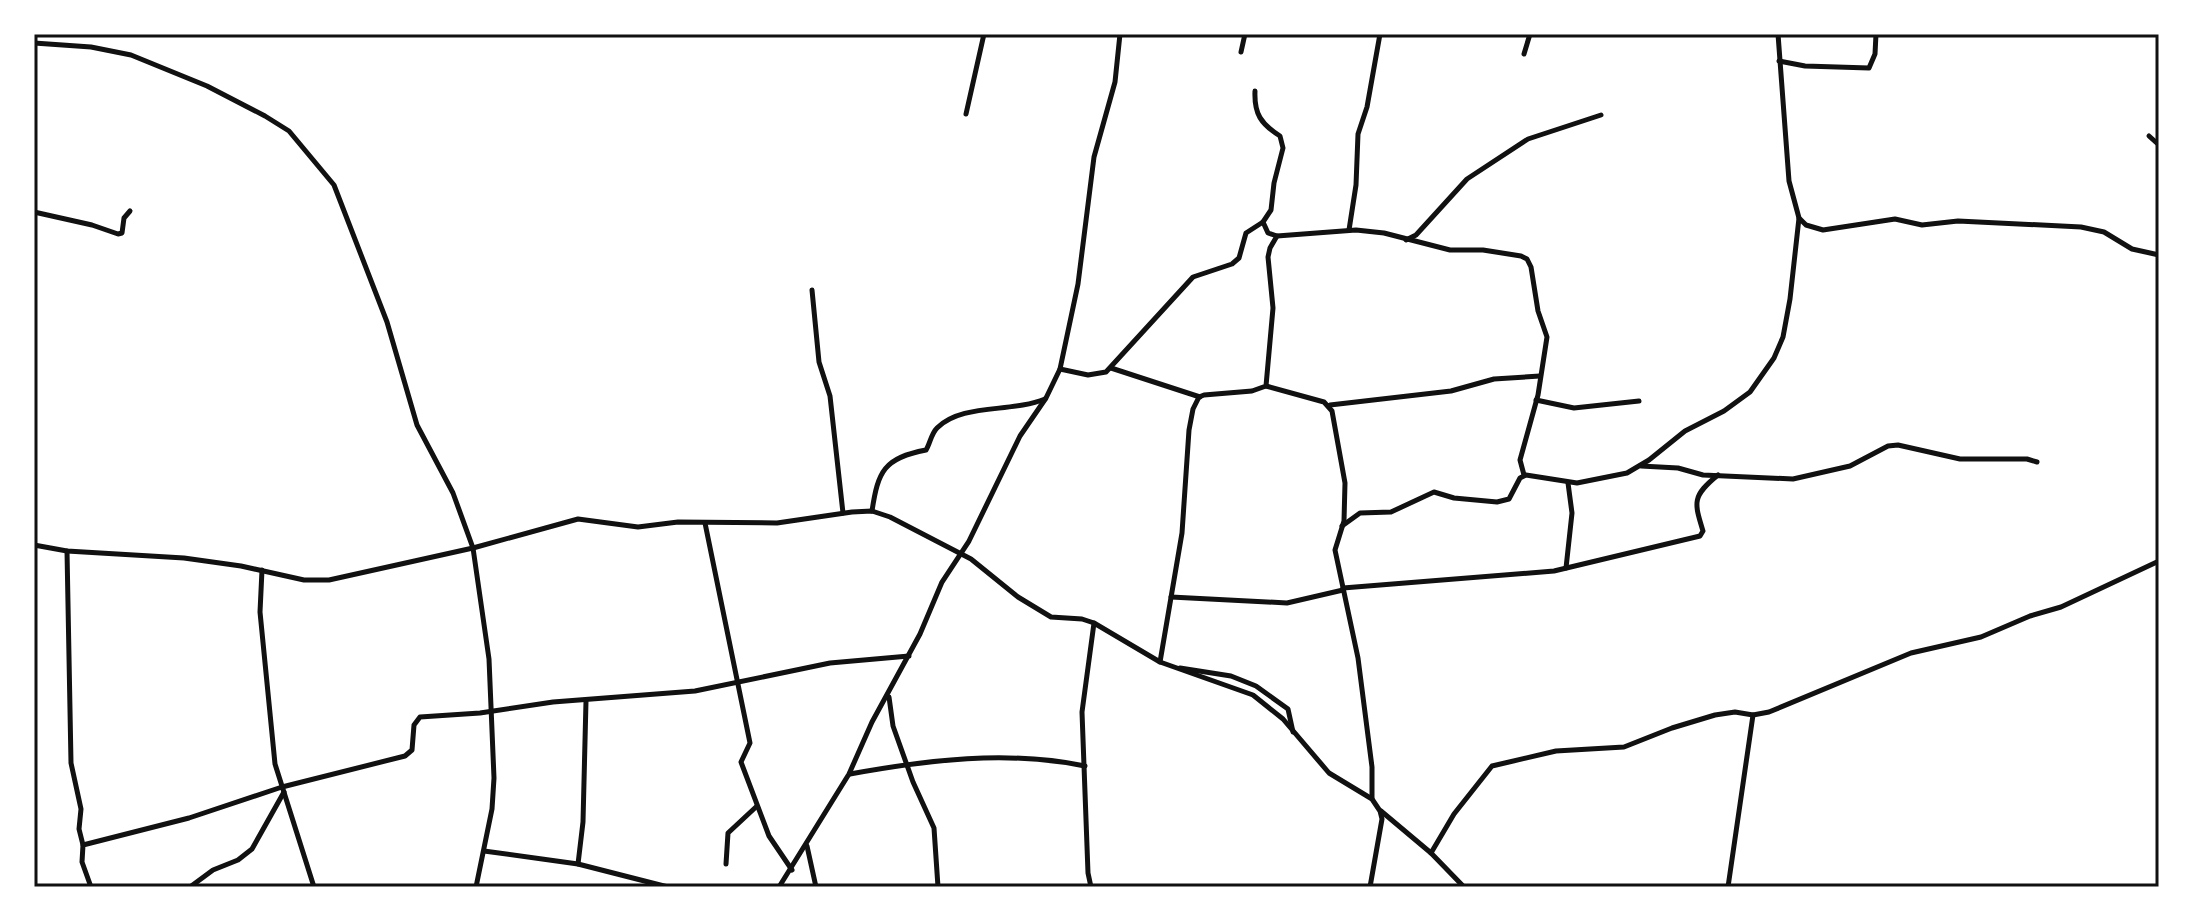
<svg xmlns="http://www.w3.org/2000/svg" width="2193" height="921" viewBox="0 0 2193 921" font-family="'IBM Plex Sans',sans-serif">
  <rect width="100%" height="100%" fill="#fff"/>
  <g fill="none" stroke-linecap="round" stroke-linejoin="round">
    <g stroke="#111" stroke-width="5">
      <path d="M1778,34L1789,181L1799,218L1806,225L1823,230L1895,219L1922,225L1958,221L2081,227L2104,232L2132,249L2159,255"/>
      <path d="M34,43L91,47L131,55L207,86L265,116L289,131L334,185L387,322L417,425L453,493L473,548L489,659L494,778L492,809L476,887"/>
      <path d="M1241,52L1245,34"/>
      <path d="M1524,54L1530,34"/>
      <path d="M1779,61L1805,66L1869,68L1875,54L1876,34"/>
      <path d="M966,114L984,34"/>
      <path d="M2149,136L2159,145"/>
      <path d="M34,212L92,225L118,234L122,233L124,218L130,211"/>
      <path d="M1263,222L1268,233L1277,236L1356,230L1384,233L1450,250H1483L1521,256L1527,259L1531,267L1538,311L1547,337L1538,395L1520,460L1524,475"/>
      <path d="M1349,230L1356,185L1358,134L1367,107L1380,34"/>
      <path d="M1406,240L1416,235L1467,179L1528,139L1601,115"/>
      <path d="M812,290L819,362L830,396L843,513"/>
      <path d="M1111,368L1200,397"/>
      <path d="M1060,369L1088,375L1106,372L1193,277L1232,264L1239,258L1246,233L1263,222L1271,210L1274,183L1283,148L1280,136C1261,124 1254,114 1255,91"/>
      <path d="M1266,386L1324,402L1332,411L1345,483L1344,521L1335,550L1358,658L1372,767V798"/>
      <path d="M1536,400L1574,408L1639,401"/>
      <path d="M1330,405L1451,391L1494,379L1540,376"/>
      <path d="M1641,466L1678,468L1703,475L1793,479L1850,466L1888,446L1898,445L1960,459H2027L2037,462"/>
      <path d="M872,511C878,471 884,458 926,450C930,444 931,434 937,428C962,403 1011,413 1045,399"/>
      <path d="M705,523L750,743L741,762L769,836L792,870"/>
      <path d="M1342,526L1360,513L1391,512L1434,492L1454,498L1497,502L1509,499L1520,478L1526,475L1577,483L1627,473L1649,460L1685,431L1724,411L1750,392L1774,358L1783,337L1790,299L1799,218"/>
      <path d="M34,545L67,551L184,558L241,566L304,580H329L473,548L578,519L638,527L678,522L777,523L852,512L872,511L890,517L971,559L1018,597L1051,617L1082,619L1094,623L1160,662L1253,695L1283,719L1329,773L1372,799L1380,811L1382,819L1370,887"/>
      <path d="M67,551L71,763L81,809L79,829L83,845"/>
      <path d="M1566,568L1572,513L1568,483"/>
      <path d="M262,570L260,612L275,764L314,887"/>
      <path d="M1343,588L1554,571L1700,536L1703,531C1694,502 1692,496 1718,475"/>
      <path d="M1171,597L1287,603L1343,590"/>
      <path d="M1160,662L1182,533L1189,430L1193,409L1199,397L1204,395L1252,391L1266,386L1273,308L1268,257L1270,248L1277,236"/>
      <path d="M1180,668L1231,676L1256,686L1288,709L1293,732"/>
      <path d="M889,697L893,726L913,782L934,828L938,887"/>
      <path d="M850,774C927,760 1007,750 1085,766"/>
      <path d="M1381,811L1431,853L1464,887"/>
      <path d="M807,846L816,887"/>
      <path d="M484,851L578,864L668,887"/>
      <path d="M1431,853L1454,814L1492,766L1556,751L1624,747L1672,728L1715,715L1735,712L1753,715L1769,712L1911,653L1981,637L2030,616L2061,607L2159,561"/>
      <path d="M578,864L583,822L586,701"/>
      <path d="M726,864L728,833L757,806"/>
      <path d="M91,887L82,862L83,845L189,818L282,787L405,756L412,750L414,725L420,717L480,713L553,702L695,691L830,663L909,656"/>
      <path d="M190,887L213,870L238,860L252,849L284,792"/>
      <path d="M779,887L849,774L872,722L920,634L942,582L969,541L1020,436L1046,398L1060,369L1078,284L1094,157L1115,82L1120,34"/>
      <path d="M1091,887L1088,873L1082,712L1094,623"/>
      <path d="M1728,887L1753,715"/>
    </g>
  </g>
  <rect width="2193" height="921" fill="none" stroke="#ffffff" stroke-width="72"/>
  <rect x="36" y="36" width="2121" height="849" fill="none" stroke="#111" stroke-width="3"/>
</svg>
